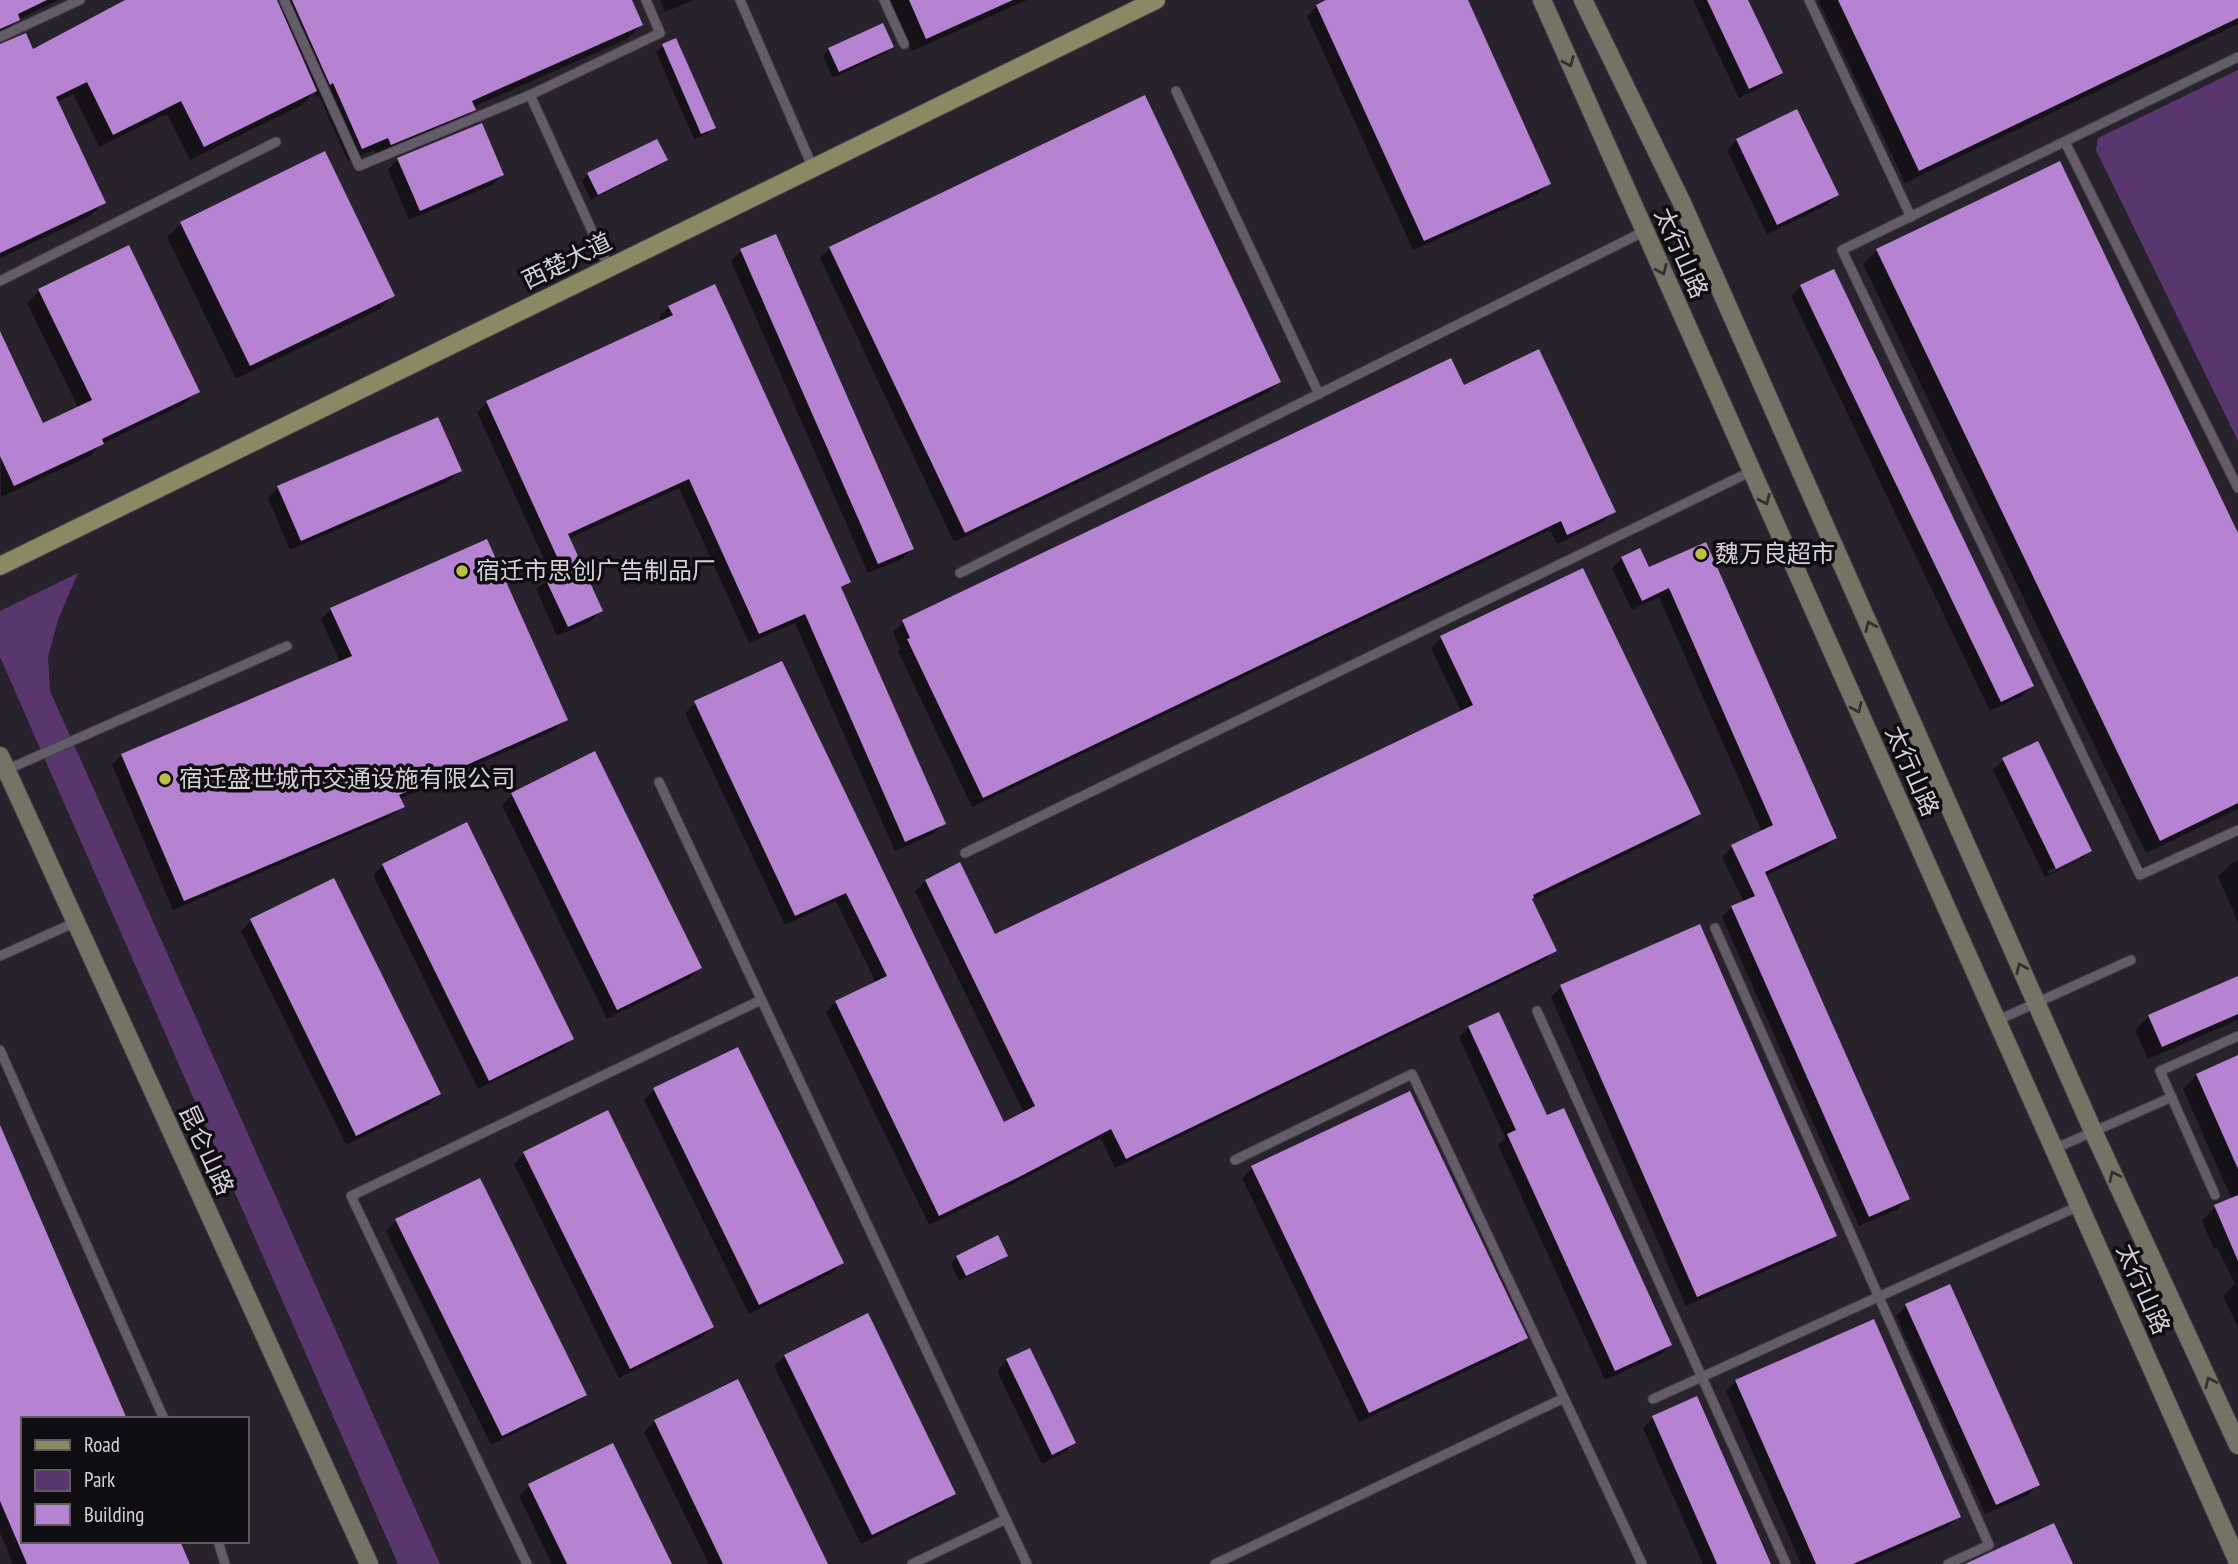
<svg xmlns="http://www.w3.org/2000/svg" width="2238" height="1564" viewBox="0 0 2238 1564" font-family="'PT Sans Narrow','Noto Sans SC',sans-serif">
  <rect width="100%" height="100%" fill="#28222c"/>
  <g fill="#5a366e">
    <path d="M2238,70V441L2096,150L2098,138Z"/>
    <path d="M78,573L58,620L48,657L50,691L440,1564H398L0,657V611Z"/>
  </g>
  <g fill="#0007" fill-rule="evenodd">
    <path d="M0,0H59L17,20L0,35Z"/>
    <path d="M131,0H262L294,65L304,60L277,0H630L641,25L627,39L473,107L474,109L460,123L377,158L374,150L348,161L319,96L316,97L314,92L302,105L190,160L167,114L99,147L73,94L57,102L104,202L90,216L0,258V45L32,51Z"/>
    <path d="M660,0H694L665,12Z"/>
    <path d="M890,0H1027L912,51Z"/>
    <path d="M1330,0H1466L1548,184L1538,194L1413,250L1307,16L1317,6Z"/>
    <path d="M1693,0H1746L1780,73L1770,83L1739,98Z"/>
    <path d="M1818,0H2238V24L1905,183Z"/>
    <path d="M676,40L714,127L707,134L694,139L656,52L663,46Z"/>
    <path d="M892,47L886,53L833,78L823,56L829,49Z"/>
    <path d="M1737,140L1837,195L1827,205L1767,234L1727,150Z"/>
    <path d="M324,154L393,295L380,309L236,379L167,237L181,224Z"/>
    <path d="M398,159L502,175L492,185L409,220L388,170Z"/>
    <path d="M666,160L659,166L591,200L582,181L588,174Z"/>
    <path d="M830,248L1279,382L1269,392L954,542L820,258Z"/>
    <path d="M1877,250L2238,537V809L2146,853L1863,264Z"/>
    <path d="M741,251L912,549L902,559L868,573L731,261Z"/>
    <path d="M1801,286L2032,686L2022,696L1990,711L1791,296Z"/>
    <path d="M39,291L198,391L186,403L100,445L90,456L1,497L0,335L42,425L79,409L27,303Z"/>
    <path d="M669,307L849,582L841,590L943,824L933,834L895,851L795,623L749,643L679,488L568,539L601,610L591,621L557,636L536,589L552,577L477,412L487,402L662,322L659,317Z"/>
    <path d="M1463,387L1613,512L1603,522L1557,544L1550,530L972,807L898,651L900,648L893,632L904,622Z"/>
    <path d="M437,419L460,471L449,481L290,550L268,498L278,488Z"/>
    <path d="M1705,544L1835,838L1825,848L1765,876L1908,1199L1898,1209L1859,1226L1722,917L1732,907L1744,902L1722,857L1732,847L1762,832L1659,597L1632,610L1612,568L1622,558L1648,569Z"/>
    <path d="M331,609L565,720L555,730L399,799L402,806L392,816L173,910L112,765L122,755L340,662L321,619Z"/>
    <path d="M1441,638L1699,814L1689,824L1531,900L1555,950L1545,960L1115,1168L1101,1138L1009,1186L929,1225L826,1012L836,1002L876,983L836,901L785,925L685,713L696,703L781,663L1003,1125L1024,1113L915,891L926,881L995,937L1462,713L1431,648Z"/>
    <path d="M2003,760L2090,851L2079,861L2045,877L1993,770ZM2080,855V859L2049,874L2047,871Z"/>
    <path d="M512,795L700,968L690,978L607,1019L502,805Z"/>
    <path d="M2238,860V922L2218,876L2232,863Z"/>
    <path d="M383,865L571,1039L561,1049L478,1089L373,875Z"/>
    <path d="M251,921L439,1094L429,1104L346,1145L241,931Z"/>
    <path d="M2238,977V1020L2148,1059L2135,1030L2149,1016Z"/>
    <path d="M1561,987L1835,1235L1825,1245L1686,1306L1551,997Z"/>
    <path d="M1469,1027L1547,1118L1670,1345L1660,1355L1605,1380L1498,1145L1505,1138L1459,1037Z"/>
    <path d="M2238,1057V1327L2223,1296L2235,1284L2217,1247L2214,1249L2202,1221L2215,1207L2232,1200L2183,1089L2197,1075Z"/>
    <path d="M654,1090L842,1263L832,1273L749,1314L644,1100Z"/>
    <path d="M0,1130L23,1419V1541L188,1564H13L0,1533Z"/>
    <path d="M524,1153L712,1327L702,1337L619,1378L514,1164Z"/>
    <path d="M1252,1168L1525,1338L1515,1348L1359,1422L1242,1178Z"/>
    <path d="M396,1221L584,1394L574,1404L491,1445L386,1231Z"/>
    <path d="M1006,1255L999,1262L959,1281L951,1264L957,1257Z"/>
    <path d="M1906,1306L2038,1484L2028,1495L1985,1514L1896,1316Z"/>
    <path d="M785,1356L954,1493L944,1503L861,1544L774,1366Z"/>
    <path d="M1007,1361L1074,1443L1064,1453L1042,1464L997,1371Z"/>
    <path d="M1736,1381L1959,1516L1949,1526L1863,1564H1801L1726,1391Z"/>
    <path d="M738,1382L819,1564H709L644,1432L655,1422Z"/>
    <path d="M1653,1418L1769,1564H1703L1643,1428Z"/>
    <path d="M529,1486L670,1564H552L519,1496Z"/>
  </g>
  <g fill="#b583d2">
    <path d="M0,0H47L18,14L20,20L0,29Z"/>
    <path d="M125,0H277L317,91L204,147L181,101L113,135L87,82L56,97L106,203L0,253V44L26,33L33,49Z"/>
    <path d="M292,0H632L643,25L472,101L476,110L391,145L388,138L362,149L333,83L330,85Z"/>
    <path d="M909,0H1013L926,39Z"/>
    <path d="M1326,0H1468L1551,184L1424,241L1316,5Z"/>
    <path d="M1707,0H1748L1783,73L1749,89Z"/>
    <path d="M1838,0H2238V18L1919,171Z"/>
    <path d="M883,23L894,47L839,72L828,48Z"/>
    <path d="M676,38L716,128L701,134L662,44Z"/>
    <path d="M1145,95L1281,382L965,533L829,247Z"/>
    <path d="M1797,109L1839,195L1777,225L1736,139Z"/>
    <path d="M482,123L504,175L420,211L397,158Z"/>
    <path d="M657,139L668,160L598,195L587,173Z"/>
    <path d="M325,151L395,296L250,366L180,222Z"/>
    <path d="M2060,161L2238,533V803L2160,841L1876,249Z"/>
    <path d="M776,234L914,549L878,564L740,249Z"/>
    <path d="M129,245L200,392L102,439L104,444L14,486L0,456V331L43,423L92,400L38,289Z"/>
    <path d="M1834,269L2034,686L2001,702L1800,285Z"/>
    <path d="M715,284L851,582L841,587L946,824L905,842L805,614L759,634L689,479L568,534L603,611L568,627L545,578L563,570L486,401L673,315L668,306Z"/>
    <path d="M1539,349L1616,512L1567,535L1561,521L983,798L907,639L910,638L902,620L1451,358L1464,385Z"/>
    <path d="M438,417L462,471L301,541L277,486Z"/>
    <path d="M487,539L568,720L399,795L405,807L184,901L121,754L352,656L330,608Z"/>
    <path d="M1706,542L1837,838L1765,872L1910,1199L1869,1217L1731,906L1755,896L1731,845L1773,825L1669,588L1642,601L1621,557L1640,548L1649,567Z"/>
    <path d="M1583,568L1701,814L1533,895L1534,898L1532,899L1557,951L1126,1159L1111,1129L1021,1176L939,1216L835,1001L887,976L846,893L795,916L694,701L782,661L1004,1122L1035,1106L925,880L960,862L995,934L1473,705L1440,636Z"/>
    <path d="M2038,741L2092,851L2056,869L2002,758Z"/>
    <path d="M595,751L702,968L617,1010L511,793Z"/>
    <path d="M467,822L574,1039L489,1081L382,864Z"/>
    <path d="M334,878L441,1094L356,1136L250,919Z"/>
    <path d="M1700,924L1837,1236L1697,1297L1560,985Z"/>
    <path d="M2238,976V1014L2162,1047L2148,1015Z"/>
    <path d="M1499,1012L1547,1115L1564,1108L1672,1345L1615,1371L1507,1134L1516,1130L1468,1026Z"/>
    <path d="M738,1047L844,1263L759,1305L653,1088Z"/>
    <path d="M2238,1055V1169L2196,1074Z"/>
    <path d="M1410,1091L1528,1338L1369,1413L1251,1166Z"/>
    <path d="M608,1110L714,1327L630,1369L523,1152Z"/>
    <path d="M0,1125L127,1419H23V1541H180L190,1564H27L0,1501Z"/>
    <path d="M480,1178L587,1395L502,1436L395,1219Z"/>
    <path d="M2238,1195V1261L2214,1205Z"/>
    <path d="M998,1235L1008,1256L966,1276L956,1256Z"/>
    <path d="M1950,1284L2040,1485L1996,1505L1905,1304Z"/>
    <path d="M868,1313L956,1494L872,1535L784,1355Z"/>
    <path d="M1874,1319L1961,1517L1853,1564H1816L1735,1380Z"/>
    <path d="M1030,1348L1076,1443L1052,1455L1006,1359Z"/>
    <path d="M738,1379L828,1564H723L654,1420Z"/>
    <path d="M1697,1396L1771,1564H1717L1652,1416Z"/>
    <path d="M613,1443L672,1564H567L528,1484Z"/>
    <path d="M2054,1523L2073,1564H1965L1993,1551Z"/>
  </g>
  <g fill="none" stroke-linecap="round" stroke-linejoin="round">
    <defs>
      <g id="lane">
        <path d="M284,0L359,166L530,95L660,33L646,0"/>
        <path d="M740,0L813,168"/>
        <path d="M884,0L904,44"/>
        <path d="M1809,0L1911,217"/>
        <path d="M0,37L80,0"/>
        <path d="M2238,57L1842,250L2140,875L2238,830"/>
        <path d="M1176,91L1319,394"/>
        <path d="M530,95L609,268"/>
        <path d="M2065,142L2238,488"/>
        <path d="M0,281L276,142"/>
        <path d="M960,573L1645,231"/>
        <path d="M6,770L287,646"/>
        <path d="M659,782L1027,1564"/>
        <path d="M965,853L1752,471"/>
        <path d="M1715,928L1989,1545L1948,1564"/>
        <path d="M0,956L76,922"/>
        <path d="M1537,1011L1786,1564"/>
        <path d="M1996,1021L2131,960"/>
        <path d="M0,1050L164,1419"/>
        <path d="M2054,1149L2172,1097"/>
        <path d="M1235,1160L1412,1074L1642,1564"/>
        <path d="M2215,1195L2160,1071L2238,1036"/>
        <path d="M1653,1399L2079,1206"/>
        <path d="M218,1541L225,1564"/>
        <path d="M527,1564L351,1196L761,1000"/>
        <path d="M912,1564L1006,1519"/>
        <path d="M1215,1564L1564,1398"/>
      </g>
      <g id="secondary">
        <path d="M1542,0L2238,1562"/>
        <path d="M1583,0L1682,203L2093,1131L2238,1445"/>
        <path d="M0,756L369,1564"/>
      </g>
      <path id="primary" d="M0,566L1156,0"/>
    </defs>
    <use href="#lane" stroke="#443e47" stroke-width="11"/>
    <use href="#secondary" stroke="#443e47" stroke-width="20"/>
    <use href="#primary" stroke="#443e47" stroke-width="20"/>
    <use href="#lane" stroke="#645c68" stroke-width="9"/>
    <use href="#secondary" stroke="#777266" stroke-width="18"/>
    <use href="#primary" stroke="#8a8964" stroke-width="18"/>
  </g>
  <defs><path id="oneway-chevron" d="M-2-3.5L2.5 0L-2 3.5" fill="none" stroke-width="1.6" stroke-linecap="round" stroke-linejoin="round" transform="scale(1.75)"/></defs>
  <g stroke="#33302f">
    <use href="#oneway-chevron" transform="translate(1569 62) rotate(66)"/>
    <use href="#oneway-chevron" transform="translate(1662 270) rotate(66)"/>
    <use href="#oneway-chevron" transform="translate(1765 500) rotate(66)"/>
    <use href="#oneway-chevron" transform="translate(1870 626) rotate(-114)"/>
    <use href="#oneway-chevron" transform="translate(1857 708) rotate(66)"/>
    <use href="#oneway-chevron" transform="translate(2021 968) rotate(-114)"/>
    <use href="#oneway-chevron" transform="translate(2114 1176) rotate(-115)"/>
    <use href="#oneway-chevron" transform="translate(2210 1382) rotate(-115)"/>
  </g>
  <g fill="#bbc044" stroke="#0f0d11" stroke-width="2.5">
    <circle cx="1701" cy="554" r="7"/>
    <circle cx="462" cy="571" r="7"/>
    <circle cx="165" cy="779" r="7"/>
  </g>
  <g text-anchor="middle" stroke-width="7" stroke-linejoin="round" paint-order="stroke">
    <g font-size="24" fill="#d5d1d8" stroke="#0f0d11">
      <text transform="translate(1681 253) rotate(66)" y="8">太行山路</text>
      <text transform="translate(567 261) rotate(-26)" y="8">西楚大道</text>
      <text transform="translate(1912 771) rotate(66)" y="8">太行山路</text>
      <text transform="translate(206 1150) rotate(65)" y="8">昆仑山路</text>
      <text transform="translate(2143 1289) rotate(66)" y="8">太行山路</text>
    </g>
    <g font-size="24" fill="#d5d1d8" stroke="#0f0d11" text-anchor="start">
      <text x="1715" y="562">魏万良超市</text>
      <text x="476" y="579">宿迁市思创广告制品厂</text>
      <text x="179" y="787">宿迁盛世城市交通设施有限公司</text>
    </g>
  </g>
  <rect x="21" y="1417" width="228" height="126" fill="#0f0d11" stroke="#5e5b61" stroke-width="2"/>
  <rect x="35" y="1440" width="35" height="10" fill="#8a8964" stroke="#5e5b61" stroke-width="2"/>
  <text x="84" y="1452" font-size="21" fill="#d5d1d8">Road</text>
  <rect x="35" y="1470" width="35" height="21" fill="#5a366e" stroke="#5e5b61" stroke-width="2"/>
  <text x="84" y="1487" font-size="21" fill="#d5d1d8">Park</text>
  <rect x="35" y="1504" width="35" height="21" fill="#b583d2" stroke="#5e5b61" stroke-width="2"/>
  <text x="84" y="1522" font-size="21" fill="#d5d1d8">Building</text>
</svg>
